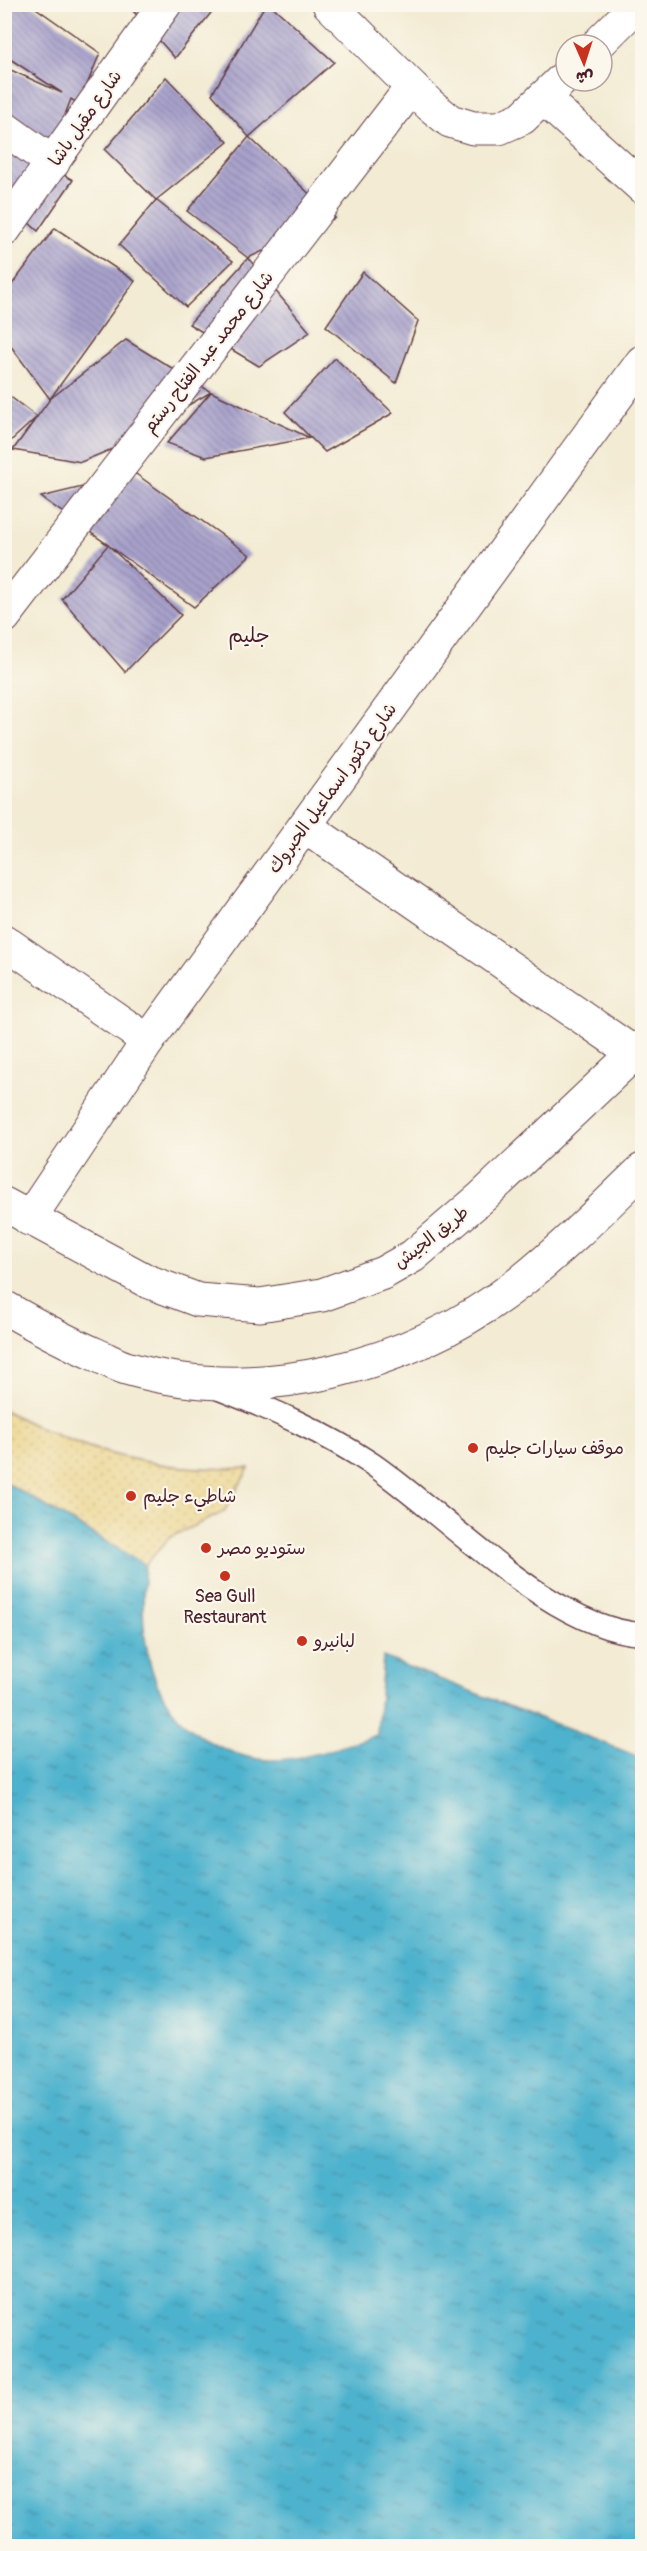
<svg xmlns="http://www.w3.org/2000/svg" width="647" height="2551" viewBox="0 0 647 2551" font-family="Pangolin,'Playpen Sans Arabic',sans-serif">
  <defs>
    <pattern id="sand-dots" width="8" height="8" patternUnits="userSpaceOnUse" patternTransform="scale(1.5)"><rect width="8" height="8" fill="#eeda9e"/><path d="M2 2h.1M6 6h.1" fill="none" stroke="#cebb88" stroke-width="1.8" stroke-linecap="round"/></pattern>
    <pattern id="water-ripples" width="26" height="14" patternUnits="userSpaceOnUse" patternTransform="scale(1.5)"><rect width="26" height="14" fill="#4eb2cd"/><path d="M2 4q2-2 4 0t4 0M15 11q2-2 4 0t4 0" fill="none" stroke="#4390a7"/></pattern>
    <pattern id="building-back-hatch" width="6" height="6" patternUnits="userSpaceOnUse" patternTransform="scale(1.5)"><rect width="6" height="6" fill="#a8a2cc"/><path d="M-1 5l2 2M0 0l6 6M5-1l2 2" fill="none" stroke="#8b83a6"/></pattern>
  </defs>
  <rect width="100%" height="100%" fill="#fbf7ec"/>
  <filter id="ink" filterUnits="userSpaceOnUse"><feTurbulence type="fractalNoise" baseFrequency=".0167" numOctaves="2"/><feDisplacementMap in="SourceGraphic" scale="12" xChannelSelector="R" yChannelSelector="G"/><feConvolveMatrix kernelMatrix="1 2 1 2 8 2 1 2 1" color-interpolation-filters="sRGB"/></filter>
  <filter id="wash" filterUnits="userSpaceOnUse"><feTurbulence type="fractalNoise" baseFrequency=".008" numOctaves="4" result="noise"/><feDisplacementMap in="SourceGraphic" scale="24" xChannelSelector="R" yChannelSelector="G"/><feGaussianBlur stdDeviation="1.35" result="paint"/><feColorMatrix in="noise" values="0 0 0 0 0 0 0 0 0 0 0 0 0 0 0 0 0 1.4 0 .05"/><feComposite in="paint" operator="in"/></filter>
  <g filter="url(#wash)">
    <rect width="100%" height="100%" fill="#f3ebd3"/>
    <path fill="url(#sand-dots)" stroke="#9c7c64" stroke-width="1.5" d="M4,1410C84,1453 159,1473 249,1468L224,1512L170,1537L145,1565L5,1482Z"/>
    <path fill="url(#water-ripples)" stroke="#4c687c" stroke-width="1.5" d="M5,1482L145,1565C138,1638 146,1715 222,1748C237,1755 254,1760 271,1760C307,1760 343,1746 377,1735L383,1657L642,1758V2546H5Z"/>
    <g id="blocks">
      <g fill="url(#building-back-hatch)">
        <path d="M4,4H30L100,53L79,104L71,99L53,146L4,112V67L62,93L4,55Z"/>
        <path d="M127,4H218L175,58Z"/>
        <path d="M265,5H271L334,62L249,137L212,94Z"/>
        <path d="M166,77L228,142L156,200L105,150Z"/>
        <path d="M249,137L335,218L248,258L187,211Z"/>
        <path d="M4,142L73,180L38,231L4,200Z"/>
        <path d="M156,200L233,261L186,307L119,245Z"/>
        <path d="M55,228L135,281L50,399L4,337V295Z"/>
        <path d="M248,258L310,332L259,366L189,324Z"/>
        <path d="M363,272L418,321L396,383L326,326Z"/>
        <path d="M126,340L211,392L117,447L81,462L13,450L37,417L4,447V392L37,417L50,399Z"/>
        <path d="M335,358L393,413L325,452L285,412Z"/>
        <path d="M211,392L310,438L206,457L167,443Z"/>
        <path d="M136,474L250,555L194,607L108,545L181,615L125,672L62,599L108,545L41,497Z"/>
      </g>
    </g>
  </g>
  <g filter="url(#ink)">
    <use href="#blocks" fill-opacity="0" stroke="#633e44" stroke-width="1.5"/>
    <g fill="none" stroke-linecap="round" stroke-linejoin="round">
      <defs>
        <path id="lane" d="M217,1388C271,1409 324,1432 372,1464C445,1514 553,1630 642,1634"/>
        <g id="street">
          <path d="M329,4L430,105L450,121L473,128H499L522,118L566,76"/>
          <path d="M597,45L638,4"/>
          <path d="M543,98L642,187"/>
          <path d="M4,128L53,163"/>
          <path d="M4,230L165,4"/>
          <path d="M4,617L412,87"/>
          <path d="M305,826L634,1053"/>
          <path d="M4,941L148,1041"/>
          <path d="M29,1219L148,1041L642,362"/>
        </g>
        <g id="highway">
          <path d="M4,1204L147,1281L198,1300L260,1305L322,1295L383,1273L413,1256L482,1197L642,1046"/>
          <path d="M4,1307C35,1325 64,1341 97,1355C106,1359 116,1365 126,1368C260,1407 410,1367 519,1283C563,1248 602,1209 642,1170"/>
        </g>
      </defs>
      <use href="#lane" stroke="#633e44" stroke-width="25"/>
      <use href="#street" stroke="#633e44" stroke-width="35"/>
      <use href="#highway" stroke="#633e44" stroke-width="35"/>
      <use href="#lane" stroke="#fff" stroke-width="22"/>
      <use href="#street" stroke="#fff" stroke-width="33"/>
      <use href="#highway" stroke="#fff" stroke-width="33"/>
    </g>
  </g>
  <g fill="#c8321e" stroke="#fbf7ec" stroke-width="2">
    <circle cx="473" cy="1448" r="6"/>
    <circle cx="131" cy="1496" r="6"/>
    <circle cx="206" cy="1548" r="6"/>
    <circle cx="225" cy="1576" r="6"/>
    <circle cx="302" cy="1641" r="6"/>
  </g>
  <g text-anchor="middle" stroke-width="4.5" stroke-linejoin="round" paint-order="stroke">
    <g font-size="18" fill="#4a1f2b" stroke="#fbf7ec">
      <text transform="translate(85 118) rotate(-55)" y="6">شارع مقبل باشا</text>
      <text transform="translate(208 352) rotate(-52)" y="6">شارع محمد عبد الفتاح رستم</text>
      <text transform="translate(332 788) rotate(-54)" y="6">شارع دكتور اسماعيل الحبروك</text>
      <text transform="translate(431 1237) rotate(-38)" y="6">طريق الجيش</text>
    </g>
    <g font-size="18" fill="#4a1f2b" stroke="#fbf7ec" text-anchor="start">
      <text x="485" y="1454">موقف سيارات جليم</text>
      <text x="143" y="1502">شاطيء جليم</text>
      <text x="218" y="1554">ستوديو مصر</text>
      <text x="225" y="1602" text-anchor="middle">Sea Gull<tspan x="225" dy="21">Restaurant</tspan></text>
      <text x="314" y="1647">لبانيرو</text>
    </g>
    <g font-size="20" fill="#4a1f2b" stroke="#fbf7ec">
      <text x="249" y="642">جليم</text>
    </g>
  </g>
  <rect width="647" height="2551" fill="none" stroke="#fbf7ec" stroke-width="24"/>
  <g transform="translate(584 63) rotate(177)"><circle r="28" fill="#fbf7ec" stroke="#b4a19f" stroke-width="1.5"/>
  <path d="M0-4.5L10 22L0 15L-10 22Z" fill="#c8321e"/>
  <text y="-9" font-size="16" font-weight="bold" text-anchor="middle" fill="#4a1f2b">ش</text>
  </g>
</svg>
